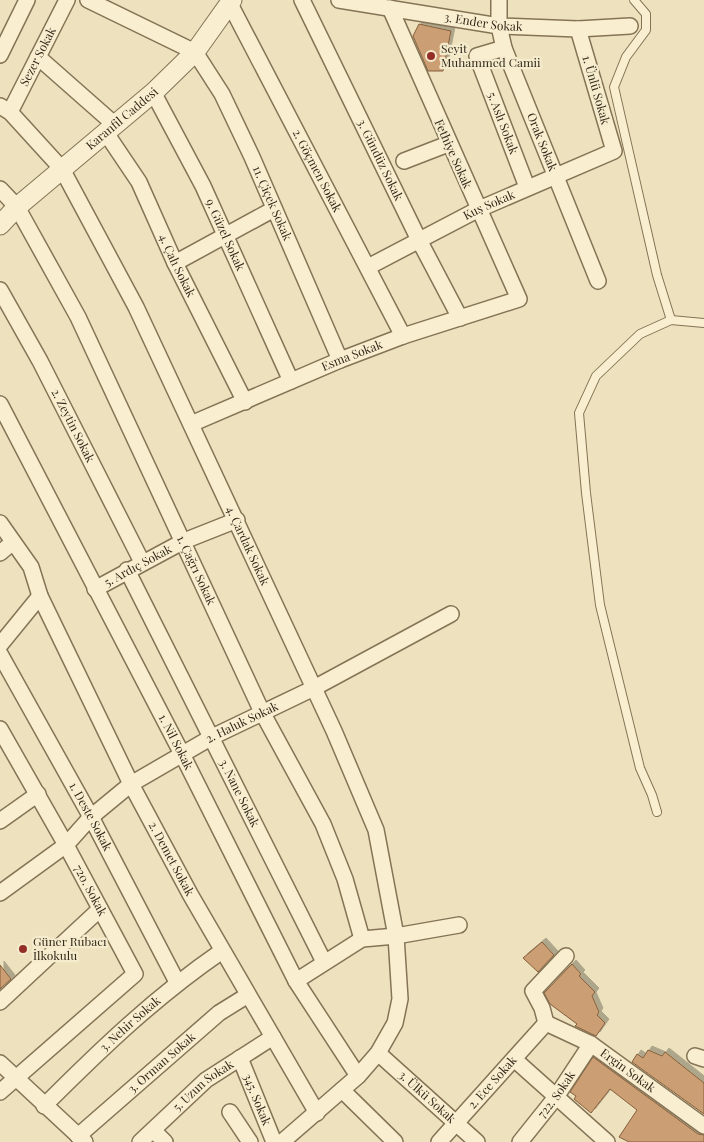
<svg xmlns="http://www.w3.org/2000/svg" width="704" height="1142" viewBox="0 0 704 1142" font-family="'Playfair Display',serif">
  <defs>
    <filter id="shadow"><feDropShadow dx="4" dy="-4" stdDeviation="0" flood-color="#0004"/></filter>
  </defs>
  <rect width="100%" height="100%" fill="#ede2bd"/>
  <g fill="#cc9e73" stroke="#845e3c" filter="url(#shadow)">
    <path d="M419,24L451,31L443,71H428L413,36Z"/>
    <path d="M542,942L554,955L538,972L523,958Z"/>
    <path d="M572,964L581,974L579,976L595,992L592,996L599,1012L597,1015L605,1023L596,1036L575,1026L577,1024L550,1004L544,993Z"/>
    <path d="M0,965L11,979L0,989Z"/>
    <path d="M648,1050L662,1056L665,1052L704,1083V1114L632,1062L637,1054L643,1058Z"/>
    <path d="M593,1057L698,1134L704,1135V1142H629L619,1137L637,1110L610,1089L591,1113L574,1099L576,1096L570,1092Z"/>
  </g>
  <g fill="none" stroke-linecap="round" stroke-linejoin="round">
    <defs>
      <g id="service">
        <path d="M634,0L646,14V30L626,57L614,87L657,275L671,320"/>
        <path d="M657,812L652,795L640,768L600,605L586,493L579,413L596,376L640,334L671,320L704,323"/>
      </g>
      <g id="minor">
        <path id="s1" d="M88,0L195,52L222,94L252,157L340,360"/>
        <path id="s2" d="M302,0L419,240L460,318"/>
        <path id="s3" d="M339,0L499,26L578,29L630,26"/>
        <path id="s4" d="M499,0V26L504,48L598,281"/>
        <path id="s5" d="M230,4L403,336"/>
        <path id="s6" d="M504,48L477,56L527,187"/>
        <path d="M0,55L27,0"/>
        <path d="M38,57L114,124"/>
        <path id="s7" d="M153,92L203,186L291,381"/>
        <path id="s8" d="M0,106L10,112L62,169L136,307L334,731L376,830L396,936L400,999L395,1023L378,1053L358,1076L282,1142"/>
        <path id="s9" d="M10,112L67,0"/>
        <path id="s10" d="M106,133L139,182L175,263L245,402"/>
        <path d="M404,161L448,144"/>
        <path id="s11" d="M0,189L17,207L78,317L262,712L323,824L345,879L362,939"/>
        <path d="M175,263L274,209"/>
        <path id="s12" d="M368,267L477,210L614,151L578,29"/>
        <path id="s13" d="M0,290L40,361L142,562"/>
        <path id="s14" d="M0,404L182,754L296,981L358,1076"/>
        <path id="s15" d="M191,424L340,360L403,336L519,299L390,8"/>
        <path id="s16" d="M0,523L31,567L40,596L131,784L190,894L317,1113"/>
        <path d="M0,553L13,542"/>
        <path id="s17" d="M127,570L324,962"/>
        <path id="s18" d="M95,589L184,541L237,520"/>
        <path d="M0,645L40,596"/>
        <path id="s19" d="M0,654L91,817L177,982"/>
        <path id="s20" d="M0,729L66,845L135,974L0,1092"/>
        <path d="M0,821L38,794"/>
        <path id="s21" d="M0,893L66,845L91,817L131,784L212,737L314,688L451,614"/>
        <path d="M296,981L362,939L396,936L459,925"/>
        <path d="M0,1002L100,909"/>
        <path id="s22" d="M546,1023L591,1044L704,1126"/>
        <path d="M546,1023L542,1008L533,991L566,956"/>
        <path id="s23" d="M378,1053L477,1142"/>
        <path d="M695,1056L704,1059"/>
        <path id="s24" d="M240,1058L274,1142"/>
        <path d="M514,1059L607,1142"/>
        <path d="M0,1063L85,1142"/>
        <path d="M342,1090L395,1142"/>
        <path id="s25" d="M44,1106C101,1049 155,997 222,951"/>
        <path d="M230,1112L250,1142"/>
        <path d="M153,1130L165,1142"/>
        <path id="s26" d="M78,1136L219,1013L248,995"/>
        <path id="s27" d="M140,1142L206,1080L273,1037"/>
        <path id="s28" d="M439,1142L546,1023"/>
        <path id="s29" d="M520,1142L556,1097L591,1044"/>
      </g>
      <g id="tertiary">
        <path id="s30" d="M0,225L17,207L154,92L195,52L232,0"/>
      </g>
    </defs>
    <use href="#service" stroke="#857356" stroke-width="10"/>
    <use href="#minor" stroke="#857356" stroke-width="18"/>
    <use href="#tertiary" stroke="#857356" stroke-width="21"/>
    <use href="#service" stroke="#f9efd0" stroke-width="8"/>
    <use href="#minor" stroke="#f9efd0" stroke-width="15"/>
    <use href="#tertiary" stroke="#f9efd0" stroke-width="19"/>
  </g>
  <g fill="#942e27" stroke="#f5eccd" stroke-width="2">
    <circle cx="431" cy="56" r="5"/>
    <circle cx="23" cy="949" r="5"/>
  </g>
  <g text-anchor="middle" stroke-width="4.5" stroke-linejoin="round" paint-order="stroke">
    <g font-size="12" fill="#34291b" stroke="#f5eccd">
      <text dy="4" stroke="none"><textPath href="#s3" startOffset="146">3. Ender Sokak</textPath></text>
      <text dy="4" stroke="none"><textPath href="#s9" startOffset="62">Sezer Sokak</textPath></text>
      <text transform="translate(596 90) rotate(74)" y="4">1. Ünlü Sokak</text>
      <text dy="4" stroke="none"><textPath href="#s30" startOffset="162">Karanfil Caddesi</textPath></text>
      <text dy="4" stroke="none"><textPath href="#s6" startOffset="100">5. Aslı Sokak</textPath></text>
      <text dy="4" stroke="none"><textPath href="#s4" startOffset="150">Orak Sokak</textPath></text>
      <text transform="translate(453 154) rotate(66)" y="4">Fethiye Sokak</text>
      <text dy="4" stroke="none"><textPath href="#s2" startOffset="178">3. Gündüz Sokak</textPath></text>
      <text dy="4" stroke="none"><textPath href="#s5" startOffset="188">2. Göçmen Sokak</textPath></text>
      <text dy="4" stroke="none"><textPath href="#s1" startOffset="289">11. Çiçek Sokak</textPath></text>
      <text dy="4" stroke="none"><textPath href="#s12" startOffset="136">Kuş Sokak</textPath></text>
      <text dy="4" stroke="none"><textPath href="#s7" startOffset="160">9. Güzel Sokak</textPath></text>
      <text dy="4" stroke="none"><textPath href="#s10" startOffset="151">4. Çalı Sokak</textPath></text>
      <text dy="4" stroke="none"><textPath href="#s15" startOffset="175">Esma Sokak</textPath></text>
      <text dy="4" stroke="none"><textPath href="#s13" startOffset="154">2. Zeytin Sokak</textPath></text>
      <text dy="4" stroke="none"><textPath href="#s8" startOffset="509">4. Çardak Sokak</textPath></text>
      <text dy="4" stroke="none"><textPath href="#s18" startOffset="49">5. Ardıç Sokak</textPath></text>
      <text dy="4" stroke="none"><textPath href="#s11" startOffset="430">1. Çağrı Sokak</textPath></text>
      <text dy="4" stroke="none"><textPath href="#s21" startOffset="298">2. Haluk Sokak</textPath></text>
      <text dy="4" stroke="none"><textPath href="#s14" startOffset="381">1. Nil Sokak</textPath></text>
      <text dy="4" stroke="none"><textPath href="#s17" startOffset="250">3. Nane Sokak</textPath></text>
      <text dy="4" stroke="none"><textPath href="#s19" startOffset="186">1. Deste Sokak</textPath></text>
      <text dy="4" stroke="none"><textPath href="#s16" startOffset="378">2. Demet Sokak</textPath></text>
      <text dy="4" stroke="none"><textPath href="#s20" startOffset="185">720. Sokak</textPath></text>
      <text dy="4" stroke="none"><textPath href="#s25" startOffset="119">3. Nehir Sokak</textPath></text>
      <text dy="4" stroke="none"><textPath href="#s26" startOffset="111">3. Orman Sokak</textPath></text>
      <text dy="4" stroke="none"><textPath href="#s22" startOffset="95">Ergin Sokak</textPath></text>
      <text dy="4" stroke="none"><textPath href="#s28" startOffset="80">2. Ece Sokak</textPath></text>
      <text dy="4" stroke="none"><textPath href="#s27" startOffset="85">5. Uzun Sokak</textPath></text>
      <text dy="4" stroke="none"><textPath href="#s29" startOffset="60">722. Sokak</textPath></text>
      <text dy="4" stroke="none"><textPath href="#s23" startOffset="66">3. Ülkü Sokak</textPath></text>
      <text dy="4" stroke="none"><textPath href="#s24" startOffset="45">345. Sokak</textPath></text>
    </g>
    <g font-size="12" fill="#34291b" stroke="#f5eccd" text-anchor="start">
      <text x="441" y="53">Seyit<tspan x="441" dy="14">Muhammed Camii</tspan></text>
      <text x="33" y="946">Güner Rubacı<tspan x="33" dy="14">İlkokulu</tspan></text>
    </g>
  </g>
</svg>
